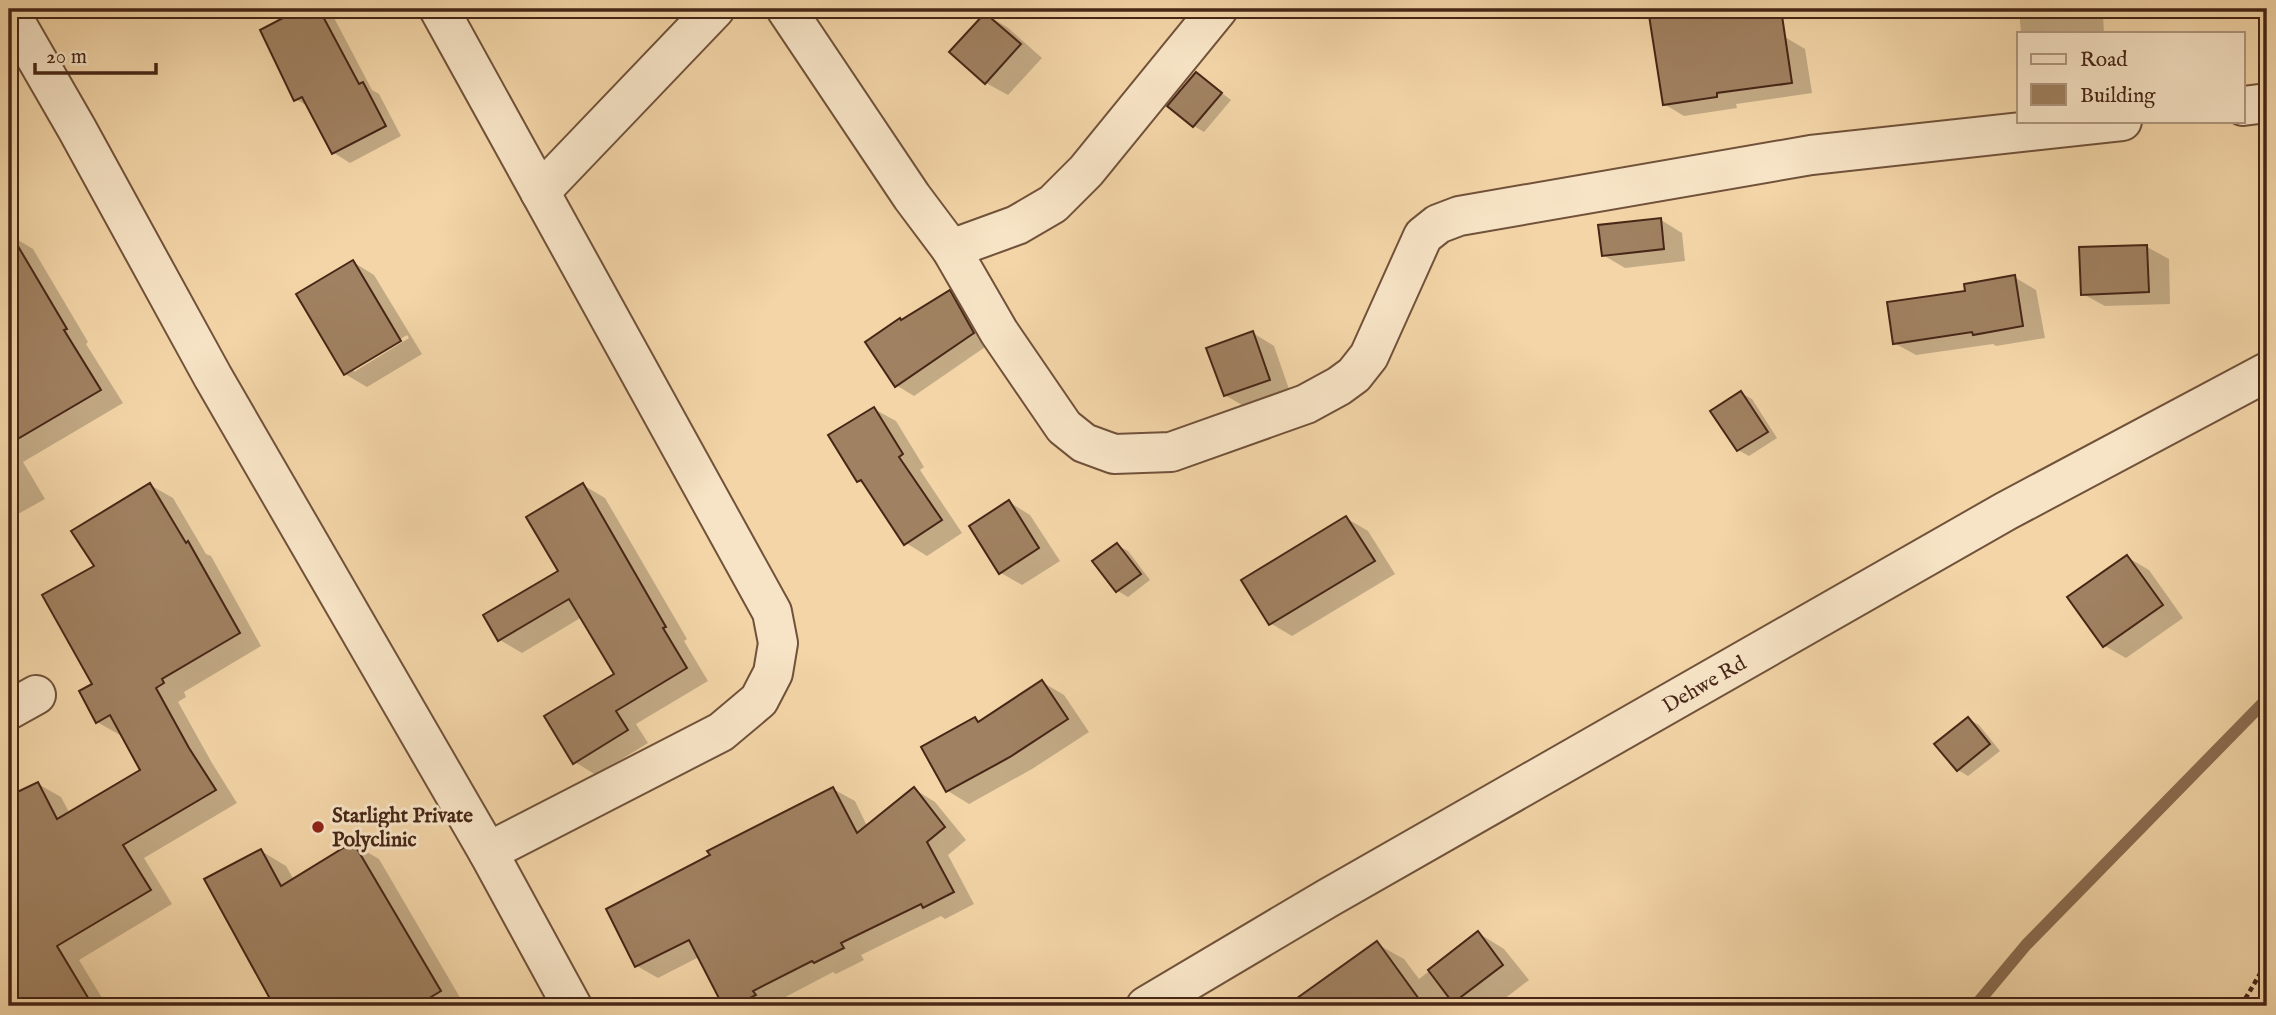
<svg xmlns="http://www.w3.org/2000/svg" width="2276" height="1015" viewBox="0 0 2276 1015" font-family="'IM FELL English',serif">
  <rect width="100%" height="100%" fill="#f3d5a7"/>
  <filter id="stains"><feTurbulence type="fractalNoise" baseFrequency=".00286" numOctaves="4"/><feColorMatrix values="0 0 0 0 .2 0 0 0 0 .09 0 0 0 0 .02 0 0 0 .5 -.17"/></filter>
  <radialGradient id="worn" r=".72"><stop offset=".6" stop-color="#630" stop-opacity="0"/><stop offset="1" stop-color="#630" stop-opacity=".3"/></radialGradient>
  <g fill="#0003" fill-rule="evenodd">
    <path d="M304,9H325L331,12L372,90L379,94L401,136L350,163L334,153L310,108L296,99L262,31Z"/>
    <path d="M1650,9H1696L1702,49L1785,37L1805,49L1812,93L1736,104L1737,108L1684,116L1664,104Z"/>
    <path d="M2019,9H2090L2103,16L2104,33H2021Z"/>
    <path d="M986,15L1007,27L1042,58L1008,95L986,83Z"/>
    <path d="M1197,74L1231,100L1204,132L1194,126Z"/>
    <path d="M1661,220L1682,233L1685,261L1625,268L1603,255Z"/>
    <path d="M10,235L33,249L88,342L86,344L123,403L23,462L45,499L9,519Z"/>
    <path d="M2147,247L2169,259L2170,304L2105,306L2083,294Z"/>
    <path d="M353,262L374,275L422,354L367,387L345,374L298,295ZM407,335L409,338L354,372V368Z"/>
    <path d="M2014,277L2036,290L2045,338L1996,346L1993,344L1916,355L1894,343L1967,292Z"/>
    <path d="M950,292L968,303L991,343L914,396L896,385Z"/>
    <path d="M1253,333L1274,346L1290,392L1247,408L1225,395Z"/>
    <path d="M1741,393L1752,399L1777,438L1749,456L1738,450Z"/>
    <path d="M874,409L896,421L924,467L920,470L962,533L927,556L906,543L867,486L858,481Z"/>
    <path d="M150,485L173,498L206,554L211,556L261,646L184,692L186,697L178,702L212,763L237,803L144,858L172,904L79,960L107,1006H9V828L15,825L9,812V798L38,784L61,797L70,814L142,771L122,733L120,735L97,722L94,685L96,567Z"/>
    <path d="M583,485L605,498L687,639L684,641L708,681L636,724L648,743L596,775L575,762L616,675L582,617L522,653L500,640L485,616L560,571Z"/>
    <path d="M1009,502L1030,515L1060,561L1022,585L1001,573Z"/>
    <path d="M1346,518L1368,531L1395,574L1292,636L1270,623Z"/>
    <path d="M1117,545L1128,551L1150,580L1128,597L1118,591Z"/>
    <path d="M2127,557L2149,570L2183,618L2126,658L2105,646L2070,598Z"/>
    <path d="M1042,682L1064,695L1089,732L1032,769L969,804L948,791L923,748L975,719L980,722Z"/>
    <path d="M1968,719L1979,725L2000,751L1968,776L1958,770Z"/>
    <path d="M833,789L855,801L867,826L914,789L935,802L966,840L948,855L974,904L945,919L941,916L861,955L864,960L836,974L833,972L774,1003L775,1006H725L699,957L658,978L637,966Z"/>
    <path d="M353,844L379,859L465,1006H276L207,880L261,851L286,866L294,880Z"/>
    <path d="M1478,933L1504,949L1529,980L1495,1006H1325L1313,989L1377,944L1404,959L1419,979Z"/>
  </g>
  <g fill="none" stroke-linecap="round" stroke-linejoin="round">
    <path stroke="#8a6c50" stroke-width="12" d="M1975,1006L2026,945L2267,699"/>
  </g>
  <g fill="#a08161" stroke="#462616" stroke-width="2">
    <path d="M300,9H319L359,84L363,82L386,126L332,154L302,97L294,101L260,30Z"/>
    <path d="M1648,9H1781L1792,83L1717,93V97L1663,105Z"/>
    <path d="M985,13L1021,44L985,84L949,52Z"/>
    <path d="M1196,72L1222,93L1193,127L1167,106Z"/>
    <path d="M1661,218L1664,249L1602,256L1598,225Z"/>
    <path d="M9,231L67,329L64,330L101,390L9,444Z"/>
    <path d="M2147,245L2149,292L2081,295L2079,247Z"/>
    <path d="M353,260L401,341L344,375L296,294Z"/>
    <path d="M2015,275L2023,326L1973,335L1972,332L1893,344L1887,302L1965,291L1964,284Z"/>
    <path d="M950,290L974,333L895,387L865,342L900,318L901,320Z"/>
    <path d="M1253,331L1270,380L1224,396L1206,348Z"/>
    <path d="M1741,391L1768,432L1737,451L1710,411Z"/>
    <path d="M874,407L903,454L899,457L942,520L904,545L861,480L857,482L828,435Z"/>
    <path d="M150,483L186,543L188,541L240,633L162,679L164,683L156,688L189,748L216,790L123,845L151,890L57,946L93,1006H22L9,983V796L38,782L57,819L140,770L110,715L96,723L79,691L92,684L42,595L94,566L71,531Z"/>
    <path d="M583,483L666,627L663,628L687,668L616,711L628,730L573,764L544,716L614,674L569,599L498,641L483,615L558,571L526,517Z"/>
    <path d="M1009,500L1039,548L999,574L969,526Z"/>
    <path d="M1346,516L1375,561L1269,625L1241,580Z"/>
    <path d="M1117,543L1141,574L1116,592L1092,561Z"/>
    <path d="M2127,555L2163,605L2103,647L2067,597Z"/>
    <path d="M1042,680L1068,719L1010,757L946,792L921,747L975,717L978,722Z"/>
    <path d="M1968,717L1990,744L1957,771L1934,744Z"/>
    <path d="M833,787L857,833L914,787L945,827L927,842L954,892L923,908L921,904L841,943L844,948L814,963L812,961L753,991L756,995L734,1006H723L689,940L635,967L606,909L710,855L707,851Z"/>
    <path d="M353,842L441,991L416,1006H274L204,879L261,849L281,886Z"/>
    <path d="M1478,931L1503,965L1453,1003L1428,970Z"/>
    <path d="M1377,941L1424,1006H1286Z"/>
  </g>
  <g fill="none" stroke-linecap="round" stroke-linejoin="round">
    <defs>
      <g id="minor">
        <path d="M439,9L772,612L778,643L773,673L759,700L721,732L488,852"/>
        <path d="M786,9L912,197L951,249L999,332L1064,427L1084,443L1114,454L1171,452L1306,404L1339,386L1354,375L1369,356L1423,236L1438,224L1459,216L1811,155L2122,121"/>
        <path d="M9,11L77,129L213,377L488,852L572,1006"/>
        <path d="M2243,106L2267,103"/>
        <path d="M540,192L715,9"/>
        <path d="M951,249L1017,225L1053,204L1086,171L1218,9"/>
        <path d="M9,710L36,695"/>
      </g>
      <path id="tertiary" d="M1146,1006L1328,898L2006,511L2267,372"/>
    </defs>
    <use href="#minor" stroke="#71523a" stroke-width="42"/>
    <use href="#tertiary" stroke="#71523a" stroke-width="42"/>
    <path stroke="#462616" stroke-width="4.5" stroke-dasharray="5 3.5" stroke-linecap="butt" d="M2241,1006L2267,962"/>
    <use href="#minor" stroke="#f7e4c6" stroke-width="38"/>
    <use href="#tertiary" stroke="#f7e4c6" stroke-width="38"/>
  </g>
  <circle fill="#8f2418" stroke="#f7e4c6" stroke-width="2.5" cx="318" cy="827" r="7"/>
  <g text-anchor="middle" stroke-width="6" stroke-linejoin="round" paint-order="stroke">
    <g font-size="21" fill="#462616" stroke="#f7e4c6">
      <text transform="translate(1704 684) rotate(-30)" y="7">Dehwe Rd</text>
    </g>
    <g font-size="21" font-weight="bold" fill="#462616" stroke="#f7e4c6" text-anchor="start">
      <text x="332" y="822">Starlight Private<tspan x="332" dy="24">Polyclinic</tspan></text>
    </g>
  </g>
  <rect width="2276" height="1015" fill="none" stroke="#f3d5a7" stroke-width="35"/>
  <rect x="10" y="10" width="2255" height="994" fill="none" stroke="#462616" stroke-width="3.5"/>
  <rect x="18" y="18" width="2241" height="980" fill="none" stroke="#462616" stroke-width="2"/>
  <rect x="2017" y="32" width="228" height="91" fill="#f7e4c6" stroke="#b09880" stroke-width="2"/>
  <rect x="2031" y="54" width="35" height="10" fill="#f7e4c6" stroke="#b09880" stroke-width="2"/>
  <text x="2080" y="66" font-size="21" fill="#462616">Road</text>
  <rect x="2031" y="84" width="35" height="21" fill="#a08161" stroke="#b09880" stroke-width="2"/>
  <text x="2080" y="102" font-size="21" fill="#462616">Building</text>
  <path d="M35 63v10h121v-10" fill="none" stroke="#462616" stroke-width="3.5"/>
  <text x="46" y="63" font-size="21" fill="#462616" stroke="#f7e4c6" stroke-width="5" paint-order="stroke">20 m</text>
  <rect width="100%" height="100%" filter="url(#stains)"/>
  <rect width="100%" height="100%" fill="url(#worn)"/>
</svg>
